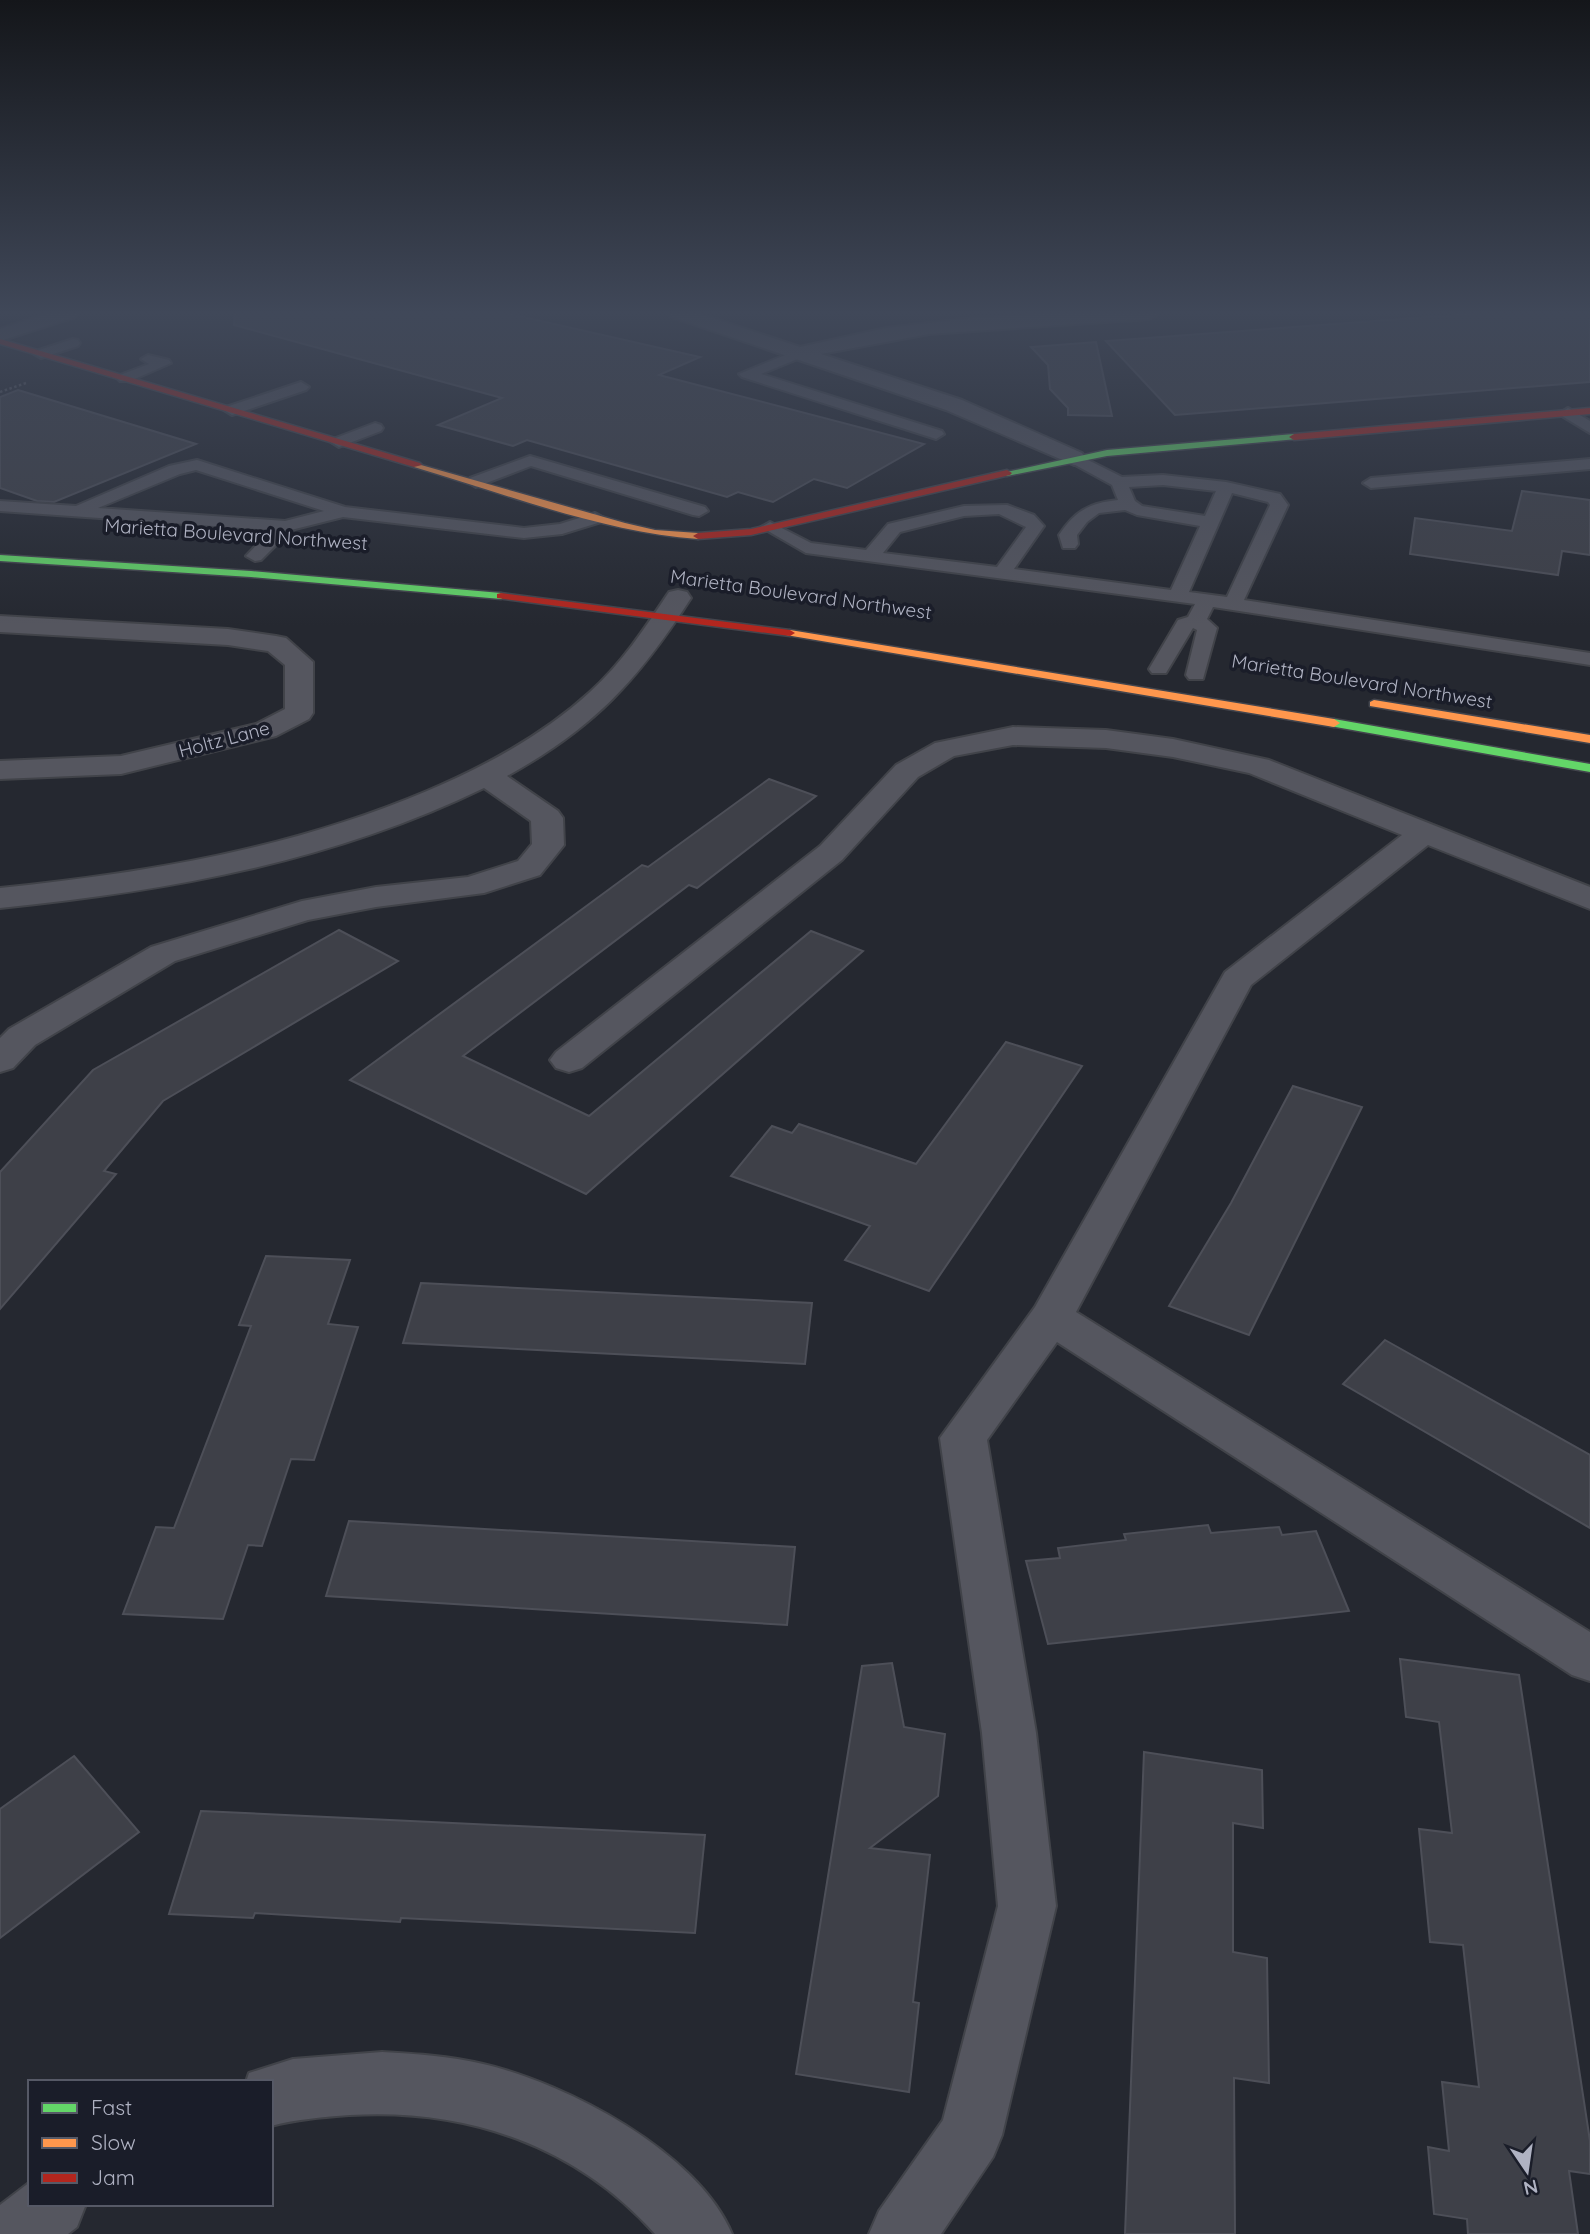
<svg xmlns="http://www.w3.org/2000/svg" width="1590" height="2234" viewBox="0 0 1590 2234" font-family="Quicksand,sans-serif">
  <rect width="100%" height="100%" fill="#252830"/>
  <g fill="#3e4048" stroke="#4d4f58" stroke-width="2">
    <path d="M235,313H506L700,357L659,375L924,444L847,488L814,479L773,502L738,492L727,497L527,440L513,446L438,425L502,398L234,325Z"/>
    <path d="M1484,313H1590V382L1175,415L1106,341Z"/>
    <path d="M1096,342L1112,416L1068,415V408L1050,389L1048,365L1031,347Z"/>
    <path d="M18,390L196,444L54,502L37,501L0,488V397Z"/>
    <path d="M1522,491L1590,500V555L1562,551L1558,575L1410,554L1415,518L1512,531Z"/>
    <path d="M769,779L816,796L697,888L689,885L463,1056L589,1116L811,931L863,951L586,1194L350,1080L642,865L648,867Z"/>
    <path d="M339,930L398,961L163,1101L104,1171L116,1174L0,1309V1172L93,1070Z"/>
    <path d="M1006,1042L1082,1066L929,1291L845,1260L870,1226L731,1176L772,1126L792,1133L799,1124L916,1164Z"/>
    <path d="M1293,1086L1362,1107L1249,1335L1169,1306L1231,1203Z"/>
    <path d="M266,1256L350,1260L328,1324L358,1327L314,1460L291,1459L262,1546L248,1545L223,1619L123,1614L156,1527L174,1528L251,1326L239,1325Z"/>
    <path d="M421,1283L812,1303L805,1364L403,1343Z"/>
    <path d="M1385,1340L1590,1455V1528L1343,1384Z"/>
    <path d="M349,1521L795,1547L787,1625L326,1596Z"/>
    <path d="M1208,1525L1211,1533L1279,1527L1282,1535L1316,1531L1349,1611L1048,1644L1026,1561L1060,1558L1058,1548L1126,1540L1124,1534Z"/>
    <path d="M1400,1659L1519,1675L1590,2141V2174L1569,2171L1578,2234H1468L1467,2219L1434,2214L1428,2147L1449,2151L1442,2082L1479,2087L1463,1945L1430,1942L1419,1829L1452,1833L1439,1722L1406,1717Z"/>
    <path d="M892,1663L904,1727L945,1734L938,1796L870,1848L930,1855L913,2002L919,2003L909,2092L796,2074L862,1666Z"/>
    <path d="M1144,1752L1262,1770L1263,1828L1233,1823V1952L1267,1958L1269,2083L1234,2078L1235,2234H1125Z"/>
    <path d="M74,1756L139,1832L0,1938V1809Z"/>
    <path d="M201,1811L705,1835L695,1933L401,1918L400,1922L255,1913L253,1918L169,1914Z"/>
  </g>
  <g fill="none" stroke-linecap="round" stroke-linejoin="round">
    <defs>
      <g id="lane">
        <path d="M73,339L78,340L80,343L78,346L41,358L34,354L36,351Z"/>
        <path d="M800,349L807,353L805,356L761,374L942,431L944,434L936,439L930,437L742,377L739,374Z"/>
        <path d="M148,355L169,360L171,363L130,381H120L117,378L120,375L149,364L141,359Z"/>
        <path d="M301,382L309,387L306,390L232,415L224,410L226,407Z"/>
        <path d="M1568,408L1590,421V433L1562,416L1560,413Z"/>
        <path d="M375,423L381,425L383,428L381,431L339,447L331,442L333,439Z"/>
        <path d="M1074,453L1122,477L1163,475L1226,482L1280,494L1288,505L1244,600L1590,653V665L1213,607L1207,619L1217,628L1203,679H1189L1186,675L1197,630L1193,628L1166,673H1152L1149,669L1178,620L1188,617L1195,604L806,553L761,527L770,522L811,543L866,550L888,524L964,506L1007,505L1034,515L1044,526L1014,569L1171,590L1200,526L1137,515L1125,510L1099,513L1087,522L1077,535L1078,544L1075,548H1063L1059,535C1075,511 1089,503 1118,500L1112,485L1068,461L1066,458ZM1163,485L1216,491L1205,516L1142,506L1135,501L1129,487ZM1232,493L1268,502L1270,505L1227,597L1189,592ZM999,514L1026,527L997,567L883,553L900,532L964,516Z"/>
        <path d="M530,456L705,507L708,511L699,516L693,515L531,466L476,487L468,482L470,478Z"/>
        <path d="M1590,459V469L1371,488L1363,483L1371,478Z"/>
        <path d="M197,460L345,507L524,528L560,524L595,513L604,518L601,522L562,534L524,538L343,517L291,530L261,560L255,561L246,556L271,530L0,511V501L76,506L169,466ZM196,470L324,511L285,521L98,508L180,474Z"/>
      </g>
      <g id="street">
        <path d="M49,313H78L75,317L0,341V329Z"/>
        <path d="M669,313H697L800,347L886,328L973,318L1054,313H1159L1149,319L929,334L821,354L962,400L1082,453L1085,458L1082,463L1074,465L946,410L672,317Z"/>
        <path d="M678,590L687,592L691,598C638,680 594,728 507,776L558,811L563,818L564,845L540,875L484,893L376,907L308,920L175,961L35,1045L13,1068L0,1072V1038L9,1029L151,947L302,901L376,887L468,877L518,861L532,844L531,821L484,788C332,862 167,891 0,908V888C147,873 290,849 427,791C486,766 543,735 590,692C622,663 645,628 669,592Z"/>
        <path d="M0,616L228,629L276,636L286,638L313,662V713L309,719L276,736L121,774L0,779V761L121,756L256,724L285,709V665L268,651L228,645L0,632Z"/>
        <path d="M1013,727L1106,730L1173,739L1269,760L1590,887V909L1428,845L1251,985L1076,1312L1590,1632V1681L1572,1675L1057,1342L987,1440L1036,1733L1056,1906L1002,2135L993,2157L941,2234H869L879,2211L943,2120L998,1906L982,1733L940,1438L1035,1307L1225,972L1402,835L1249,773L1173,757L1106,748L1013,745L954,756L918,777L842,860L582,1068L569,1072L556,1068L550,1060L556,1052L820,846L896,765L935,743Z"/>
        <path d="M382,2052C416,2054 449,2056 483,2064C566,2083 698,2152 732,2234H655C577,2146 467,2108 350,2115C324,2117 297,2119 271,2126V2082H246L249,2073L293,2059Z"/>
        <path d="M30,2182V2204H86L77,2227L68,2234H0V2205Z"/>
      </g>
      <g id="fast">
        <path d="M1294,434L1297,435V439L1107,456L1007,476L1002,473L1107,450Z"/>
        <path d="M0,555L251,571L501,593L506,596L501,599L251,577L0,561Z"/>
        <path d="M1334,719L1590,764V772L1330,726V720Z"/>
      </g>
      <g id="slow">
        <path d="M414,463L625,523L655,530L698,533L703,536L698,539C602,532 506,494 414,467Z"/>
        <path d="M790,630L1334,719L1340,723L1334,727L786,635L785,633Z"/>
        <path d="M1374,700L1590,735V743L1370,706V702Z"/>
      </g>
      <g id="jam">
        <path d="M0,339L420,463L422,465L414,467L0,344Z"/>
        <path d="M1590,408V414L1294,440L1289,437L1294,434Z"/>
        <path d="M1007,470L1012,473L1010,475L751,535L698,539L693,536L698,533L751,529Z"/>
        <path d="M501,593L790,630L795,633L790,636L497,598V594Z"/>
      </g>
    </defs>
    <use href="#lane" stroke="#414349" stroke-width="4"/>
    <use href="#street" stroke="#414349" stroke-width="4"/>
    <use href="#fast" stroke="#43454d" stroke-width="3"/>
    <use href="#slow" stroke="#43454d" stroke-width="3"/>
    <use href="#jam" stroke="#43454d" stroke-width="3"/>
    <path stroke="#595b63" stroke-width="2.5" stroke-dasharray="2.5 2.5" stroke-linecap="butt" d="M0,392L26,383"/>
    <use href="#lane" fill="#55565f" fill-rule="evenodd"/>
    <use href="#street" fill="#55565f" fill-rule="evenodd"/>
    <use href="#fast" fill="#63d668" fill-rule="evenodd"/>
    <use href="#slow" fill="#ff974d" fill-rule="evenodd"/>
    <use href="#jam" fill="#b3261e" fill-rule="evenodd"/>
  </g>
  <linearGradient id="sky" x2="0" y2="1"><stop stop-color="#14161a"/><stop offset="0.5" stop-color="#404859"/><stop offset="1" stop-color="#404859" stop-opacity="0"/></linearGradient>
  <rect width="1590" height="626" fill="url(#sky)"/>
  <g text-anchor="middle" stroke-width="7" stroke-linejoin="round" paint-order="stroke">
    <g font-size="19" fill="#afb2c2" stroke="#1a1d29">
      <text transform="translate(236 534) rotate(4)" y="7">Marietta Boulevard Northwest</text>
      <text transform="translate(801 594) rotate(8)" y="7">Marietta Boulevard Northwest</text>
      <text transform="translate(1362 681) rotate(9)" y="7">Marietta Boulevard Northwest</text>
      <text transform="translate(224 739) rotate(-15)" y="7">Holtz Lane</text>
    </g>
  </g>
  <rect x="28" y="2080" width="245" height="126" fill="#1a1d29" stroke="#565966" stroke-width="2"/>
  <rect x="42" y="2103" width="35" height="10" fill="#63d668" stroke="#565966" stroke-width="2"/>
  <text x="91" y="2115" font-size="21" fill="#afb2c2">Fast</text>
  <rect x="42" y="2138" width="35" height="10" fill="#ff974d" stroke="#565966" stroke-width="2"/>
  <text x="91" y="2150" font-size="21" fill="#afb2c2">Slow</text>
  <rect x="42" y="2173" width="35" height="10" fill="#b3261e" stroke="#565966" stroke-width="2"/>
  <text x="91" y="2185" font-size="21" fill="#afb2c2">Jam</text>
  <g transform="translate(1527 2171) rotate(167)" stroke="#1a1d29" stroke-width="5" paint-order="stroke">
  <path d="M0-5L12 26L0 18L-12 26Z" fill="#afb2c2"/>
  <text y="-10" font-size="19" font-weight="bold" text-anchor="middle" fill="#afb2c2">N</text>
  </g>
</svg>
